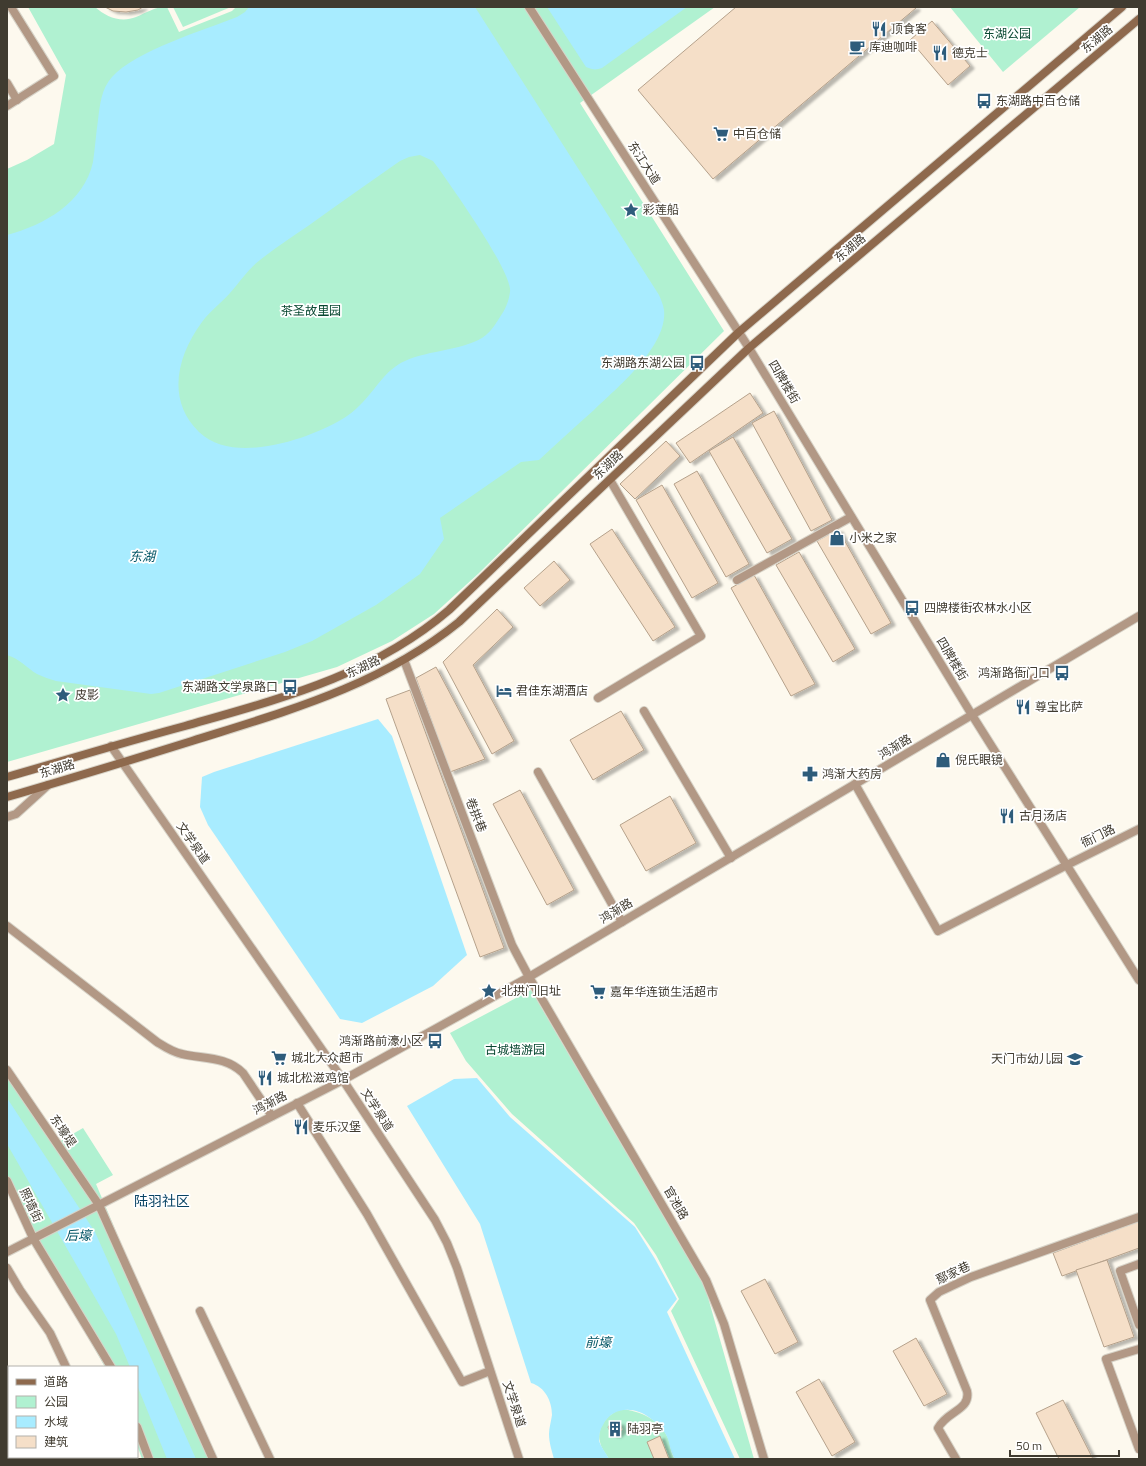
<svg xmlns="http://www.w3.org/2000/svg" width="1146" height="1466" viewBox="0 0 1146 1466" font-family="'Titillium Web','Noto Sans SC',sans-serif">
  <defs>
    <filter id="shadow"><feDropShadow dx="4.5" dy="2.5" stdDeviation="1" flood-color="#0004"/></filter>
  </defs>
  <rect width="100%" height="100%" fill="#fdf9ee"/>
  <g fill="#b0f1d1">
    <path d="M28,7H95C106,17 121,23 136,17C148,12 154,7 167,7L179,32L232,11L236,7H715L580,103L724,331L478,574L434,614L392,641L337,667L7,762V169L27,160L54,144L66,75Z"/>
    <path d="M173,7H231L183,27Z"/>
    <path d="M950,7H1080L1003,72Z"/>
    <path d="M531,990L705,1287L754,1459H740L671,1311L679,1299L656,1255L634,1223L512,1114L466,1061L450,1033Z"/>
    <path d="M7,1065L59,1142L83,1128L113,1175L96,1184L175,1371L215,1459H142L137,1445V1367H105L42,1257L7,1188Z"/>
    <path d="M621,1409C640,1411 660,1419 668,1438C671,1445 670,1452 675,1459H609C606,1454 601,1448 600,1442C596,1427 608,1414 621,1409Z"/>
  </g>
  <g fill="#a8ecff" fill-rule="evenodd">
    <path d="M249,7H475L659,295C661,300 663,304 664,310C668,346 617,388 594,410C575,427 557,443 539,460L521,462L440,518L444,539L420,574L376,605L312,641L285,652L159,693L151,694L56,681C50,679 43,677 37,674C27,668 20,659 7,655V235C44,225 84,203 93,162C95,148 96,134 98,120C100,105 101,89 112,77C135,51 204,30 237,17L245,12ZM420,155L433,161L439,169C453,189 513,273 510,292C509,301 505,310 500,317C496,323 492,330 486,335C468,350 428,350 405,361C384,370 374,393 357,408C343,421 324,429 306,436C275,447 226,458 199,432C166,400 177,356 202,322C210,311 221,303 230,293C240,282 248,269 260,260C275,248 292,237 308,226C338,204 369,183 400,161L409,157Z"/>
    <path d="M547,7H687L602,68C596,70 593,70 586,67Z"/>
    <path d="M378,719L392,736L467,955L433,986L362,1023L340,1019L208,825L200,807L202,777L214,772Z"/>
    <path d="M477,1078L510,1117L635,1227L655,1259L677,1299L667,1312L735,1459H675C671,1453 670,1446 668,1439C665,1430 657,1423 650,1418C635,1406 612,1406 603,1425C600,1429 599,1435 599,1440C600,1446 606,1453 609,1459H554C552,1451 549,1443 549,1434C549,1428 551,1422 552,1415C552,1401 545,1387 531,1383L480,1224L407,1106L454,1079Z"/>
    <path d="M7,1098L95,1232L196,1459H167L137,1385V1367H130L116,1334L7,1144Z"/>
  </g>
  <g fill="#f5dfc8" stroke="#b5a18b" filter="url(#shadow)">
    <path d="M105,7H143L138,10L126,12L113,11Z"/>
    <path d="M736,7H915L916,8L713,179L638,90Z"/>
    <path d="M932,21L970,66L948,85L910,40Z"/>
    <path d="M750,393L763,413L690,463L676,443Z"/>
    <path d="M774,411L832,520L811,531L752,423Z"/>
    <path d="M733,437L792,539L767,553L709,451Z"/>
    <path d="M666,441L680,456L635,499L620,484Z"/>
    <path d="M697,471L749,564L726,577L674,484Z"/>
    <path d="M662,485L718,583L692,598L636,500Z"/>
    <path d="M612,529L675,627L653,641L590,544Z"/>
    <path d="M838,529L891,623L871,634L817,541Z"/>
    <path d="M799,552L855,649L833,662L776,565Z"/>
    <path d="M554,561L570,580L540,606L524,588Z"/>
    <path d="M754,575L815,684L791,696L731,588Z"/>
    <path d="M497,609L513,627L473,665L514,741L492,754L443,662Z"/>
    <path d="M436,667L485,759L450,772L416,678Z"/>
    <path d="M410,690L504,948L480,957L386,699Z"/>
    <path d="M621,711L644,750L593,780L570,740Z"/>
    <path d="M520,790L574,890L547,905L493,804Z"/>
    <path d="M670,796L696,843L646,871L620,825Z"/>
    <path d="M1139,1221V1248L1062,1276L1053,1253Z"/>
    <path d="M1107,1260L1134,1337L1104,1347L1076,1270Z"/>
    <path d="M765,1279L798,1342L775,1354L741,1291Z"/>
    <path d="M916,1338L947,1394L924,1406L893,1351Z"/>
    <path d="M819,1379L855,1442L832,1456L796,1392Z"/>
    <path d="M1063,1400L1093,1459H1059L1036,1413Z"/>
    <path d="M612,1422L620,1423L622,1430L617,1435L611,1434L608,1427Z"/>
    <path d="M660,1436L669,1459H654L647,1442Z"/>
  </g>
  <g fill="none" stroke-linecap="round" stroke-linejoin="round">
    <defs>
      <g id="service">
        <path d="M7,83L17,100"/>
        <path d="M7,106L54,76L11,7"/>
        <path d="M737,580L851,517"/>
        <path d="M404,660L512,945L529,977"/>
        <path d="M598,698L701,636L610,480"/>
        <path d="M644,711L731,858"/>
        <path d="M538,772L622,922"/>
        <path d="M855,784L938,931L1067,865"/>
        <path d="M7,817L16,814L48,785"/>
        <path d="M7,926L157,1042C165,1047 172,1052 182,1054C203,1059 226,1056 243,1073L272,1116"/>
        <path d="M7,1070L99,1205L213,1459"/>
        <path d="M297,1103L367,1214L462,1382L490,1371"/>
        <path d="M7,1181L33,1238L111,1367"/>
        <path d="M1139,1264L1120,1271L1139,1325"/>
        <path d="M7,1268L20,1290L50,1333L66,1367"/>
        <path d="M200,1311L270,1459"/>
        <path d="M1139,1349L1106,1359L1139,1449"/>
        <path d="M137,1427L149,1459"/>
        <path d="M101,1457L102,1459"/>
        <path d="M956,1459L938,1428C947,1411 971,1410 967,1391L930,1300L939,1292L971,1277L1139,1217"/>
      </g>
      <g id="minor">
        <path d="M111,746L343,1080L435,1220L447,1243L457,1268L519,1459"/>
        <path d="M1067,865L1139,829"/>
        <path d="M529,977L706,1280L724,1324L764,1459"/>
      </g>
      <g id="tertiary">
        <path d="M529,7L749,348L972,715L1139,980"/>
        <path d="M7,1252L343,1080L529,977L1139,616"/>
      </g>
      <g id="secondary">
        <path d="M7,777C66,760 125,742 185,726C279,699 372,676 449,610L739,332L1122,7"/>
        <path d="M7,797C69,779 131,760 192,741C287,711 380,686 459,622L749,348L1139,19"/>
      </g>
    </defs>
    <use href="#service" stroke="#d7d3c8" stroke-width="10"/>
    <use href="#minor" stroke="#d7d3c8" stroke-width="10"/>
    <use href="#tertiary" stroke="#d7d3c8" stroke-width="10"/>
    <use href="#secondary" stroke="#d7d3c8" stroke-width="10"/>
    <use href="#service" stroke="#b29885" stroke-width="8"/>
    <use href="#minor" stroke="#b29885" stroke-width="8"/>
    <use href="#tertiary" stroke="#b29885" stroke-width="8"/>
    <use href="#secondary" stroke="#8e694d" stroke-width="8"/>
  </g>
  <defs>
    <symbol id="restaurant-bare" viewBox="-9 -9 18 18"><path d="M-5-6h1v4h1v-4h1v4h1v-4h1v5L-1.5 .5V6h-2V.5L-5-1ZM5-6V6H3V1.5H1.5Q1.5-4 5-6Z" fill="#2e5c7b" stroke="#fff" stroke-width="2.5" paint-order="stroke"/></symbol>
    <symbol id="cafe-bare" viewBox="-9 -9 18 18"><path d="M-5.5-4.5H6V0H3Q3 3.5 0 3.5H-2.5Q-5.5 3.5-5.5 0ZM3-3.2v2h1.7v-2ZM-6 4.5H4V6H-6Z" fill="#2e5c7b" stroke="#fff" stroke-width="2.5" paint-order="stroke"/></symbol>
    <symbol id="bus-bare" viewBox="-9 -9 18 18"><path d="M-5-6H5V4H4V6H2V4H-2V6H-4V4H-5ZM-3.5-4V0h7V-4ZM-3.5 1.2v1.5H-2V1.2ZM2 1.2v1.5H3.5V1.2Z" fill="#2e5c7b" stroke="#fff" stroke-width="2.5" paint-order="stroke"/></symbol>
    <symbol id="supermarket-bare" viewBox="-9 -9 18 18"><path d="M-6-5.5h2.5l.6 2H6L4.5 2H-2.5L-4.4-4H-6ZM-1.5 3.2a1.3 1.3 0 1 0 .1 0ZM3 3.2a1.3 1.3 0 1 0 .1 0Z" fill="#2e5c7b" stroke="#fff" stroke-width="2.5" paint-order="stroke"/></symbol>
    <symbol id="sight-bare" viewBox="-9 -9 18 18"><path d="M0-6L1.8-2.2L6-1.7L2.9 1.2L3.7 5.4L0 3.3L-3.7 5.4L-2.9 1.2L-6-1.7L-1.8-2.2Z" fill="#2e5c7b" stroke="#fff" stroke-width="2.5" paint-order="stroke"/></symbol>
    <symbol id="shop-bare" viewBox="-9 -9 18 18"><path d="M-5-2.5h2.3a2.7 3.5 0 0 1 5.4 0H5L5.5 6h-11ZM-1.5-2.5h3a1.5 2.3 0 0 0-3 0Z" fill="#2e5c7b" stroke="#fff" stroke-width="2.5" paint-order="stroke"/></symbol>
    <symbol id="hotel-bare" viewBox="-9 -9 18 18"><path d="M-6-4.5h1.5V1H6V5H4.5V3h-9V5H-6ZM-4 0a1.8 1.8 0 1 1 3.6 0ZM.5 0V-2.5h3Q6-2.5 6 0Z" fill="#2e5c7b" stroke="#fff" stroke-width="2.5" paint-order="stroke"/></symbol>
    <symbol id="pharmacy-bare" viewBox="-9 -9 18 18"><path d="M-2-6h4v4h4v4h-4v4h-4v-4h-4v-4h4Z" fill="#2e5c7b" stroke="#fff" stroke-width="2.5" paint-order="stroke"/></symbol>
    <symbol id="school-bare" viewBox="-9 -9 18 18"><path d="M0-5L7-2L0 1L-7-2ZM-4 1L0 2.5L4 1V4Q0 6-4 4Z" fill="#2e5c7b" stroke="#fff" stroke-width="2.5" paint-order="stroke"/></symbol>
    <symbol id="building-bare" viewBox="-9 -9 18 18"><path d="M-4-6H4V6H1V3H-1V6H-4ZM-2.5-4.3h1.7v1.8h-1.7ZM.8-4.3h1.7v1.8H.8ZM-2.5-1h1.7V.8h-1.7ZM.8-1h1.7V.8H.8Z" fill="#2e5c7b" stroke="#fff" stroke-width="2.5" paint-order="stroke"/></symbol>
  </defs>
  <g fill-rule="evenodd">
    <use href="#restaurant-bare" x="868" y="18" width="22" height="22"/>
    <use href="#cafe-bare" x="846" y="36" width="22" height="22"/>
    <use href="#restaurant-bare" x="929" y="42" width="22" height="22"/>
    <use href="#bus-bare" x="973" y="90" width="22" height="22"/>
    <use href="#supermarket-bare" x="710" y="123" width="22" height="22"/>
    <use href="#sight-bare" x="620" y="199" width="22" height="22"/>
    <use href="#bus-bare" x="686" y="352" width="22" height="22"/>
    <use href="#shop-bare" x="826" y="527" width="22" height="22"/>
    <use href="#bus-bare" x="901" y="597" width="22" height="22"/>
    <use href="#bus-bare" x="1051" y="662" width="22" height="22"/>
    <use href="#bus-bare" x="279" y="676" width="22" height="22"/>
    <use href="#hotel-bare" x="493" y="680" width="22" height="22"/>
    <use href="#sight-bare" x="52" y="684" width="22" height="22"/>
    <use href="#restaurant-bare" x="1012" y="696" width="22" height="22"/>
    <use href="#shop-bare" x="932" y="749" width="22" height="22"/>
    <use href="#pharmacy-bare" x="799" y="763" width="22" height="22"/>
    <use href="#restaurant-bare" x="996" y="805" width="22" height="22"/>
    <use href="#sight-bare" x="478" y="980" width="22" height="22"/>
    <use href="#supermarket-bare" x="587" y="981" width="22" height="22"/>
    <use href="#bus-bare" x="424" y="1030" width="22" height="22"/>
    <use href="#supermarket-bare" x="268" y="1047" width="22" height="22"/>
    <use href="#school-bare" x="1064" y="1048" width="22" height="22"/>
    <use href="#restaurant-bare" x="254" y="1067" width="22" height="22"/>
    <use href="#restaurant-bare" x="290" y="1116" width="22" height="22"/>
    <use href="#building-bare" x="604" y="1418" width="22" height="22"/>
  </g>
  <g text-anchor="middle" stroke-width="3.5" stroke-linejoin="round" paint-order="stroke">
    <g font-size="12" fill="#403b30" stroke="#fff" text-anchor="start">
      <text x="891" y="33">顶食客</text>
      <text x="869" y="51">库迪咖啡</text>
      <text x="952" y="57">德克士</text>
      <text x="996" y="105">东湖路中百仓储</text>
      <text x="733" y="138">中百仓储</text>
      <text x="643" y="214">彩莲船</text>
      <text x="685" y="367" text-anchor="end">东湖路东湖公园</text>
      <text x="849" y="542">小米之家</text>
      <text x="924" y="612">四牌楼街农林水小区</text>
      <text x="1050" y="677" text-anchor="end">鸿渐路衙门口</text>
      <text x="278" y="691" text-anchor="end">东湖路文学泉路口</text>
      <text x="516" y="695">君佳东湖酒店</text>
      <text x="75" y="699">皮影</text>
      <text x="1035" y="711">尊宝比萨</text>
      <text x="955" y="764">倪氏眼镜</text>
      <text x="822" y="778">鸿渐大药房</text>
      <text x="1019" y="820">古月汤店</text>
      <text x="501" y="995">北拱门旧址</text>
      <text x="610" y="996">嘉年华连锁生活超市</text>
      <text x="423" y="1045" text-anchor="end">鸿渐路前濠小区</text>
      <text x="291" y="1062">城北大众超市</text>
      <text x="1063" y="1063" text-anchor="end">天门市幼儿园</text>
      <text x="277" y="1082">城北松滋鸡馆</text>
      <text x="313" y="1131">麦乐汉堡</text>
      <text x="627" y="1433">陆羽亭</text>
    </g>
    <g font-size="12" fill="#084831" stroke="#fff">
      <text x="1007" y="38">东湖公园</text>
      <text x="311" y="315">茶圣故里园</text>
      <text x="515" y="1054">古城墙游园</text>
    </g>
    <g font-size="12" fill="#403b30" stroke="#fff">
      <text transform="translate(1097 39) rotate(-40)" y="4">东湖路</text>
      <text transform="translate(644 163) rotate(57)" y="4">东江大道</text>
      <text transform="translate(850 248) rotate(-40)" y="4">东湖路</text>
      <text transform="translate(784 382) rotate(59)" y="4">四牌楼街</text>
      <text transform="translate(608 465) rotate(-43)" y="4">东湖路</text>
      <text transform="translate(952 659) rotate(59)" y="4">四牌楼街</text>
      <text transform="translate(363 667) rotate(-25)" y="4">东湖路</text>
      <text transform="translate(895 747) rotate(-31)" y="4">鸿渐路</text>
      <text transform="translate(57 769) rotate(-17)" y="4">东湖路</text>
      <text transform="translate(476 815) rotate(69)" y="4">卷拱巷</text>
      <text transform="translate(1098 836) rotate(-26)" y="4">衙门路</text>
      <text transform="translate(193 843) rotate(55)" y="4">文学泉道</text>
      <text transform="translate(616 911) rotate(-31)" y="4">鸿渐路</text>
      <text transform="translate(270 1103) rotate(-27)" y="4">鸿渐路</text>
      <text transform="translate(377 1110) rotate(57)" y="4">文学泉道</text>
      <text transform="translate(63 1131) rotate(56)" y="4">东壕堤</text>
      <text transform="translate(676 1203) rotate(60)" y="4">官池路</text>
      <text transform="translate(31 1205) rotate(65)" y="4">照墙街</text>
      <text transform="translate(953 1273) rotate(-25)" y="4">鄢家巷</text>
      <text transform="translate(514 1404) rotate(72)" y="4">文学泉道</text>
    </g>
    <g font-size="13" font-style="italic" fill="#035565" stroke="#fff">
      <text x="142" y="561">东湖</text>
      <text x="78" y="1240">后壕</text>
      <text x="598" y="1347">前壕</text>
    </g>
    <g font-size="14" fill="#084364" stroke="#fff">
      <text x="162" y="1206">陆羽社区</text>
    </g>
  </g>
  <rect width="1146" height="1466" fill="none" stroke="#403b30" stroke-width="16"/>
  <rect x="8" y="1366" width="130" height="92" fill="#ffffff" stroke="#b3b1ac"/>
  <rect x="16" y="1379" width="20" height="6" fill="#8e694d" stroke="#b3b1ac"/>
  <text x="44" y="1386" font-size="12" fill="#403b30">道路</text>
  <rect x="16" y="1396" width="20" height="12" fill="#b0f1d1" stroke="#b3b1ac"/>
  <text x="44" y="1406" font-size="12" fill="#403b30">公园</text>
  <rect x="16" y="1416" width="20" height="12" fill="#a8ecff" stroke="#b3b1ac"/>
  <text x="44" y="1426" font-size="12" fill="#403b30">水域</text>
  <rect x="16" y="1436" width="20" height="12" fill="#f5dfc8" stroke="#b3b1ac"/>
  <text x="44" y="1446" font-size="12" fill="#403b30">建筑</text>
  <path d="M1010 1450v6h109v-6" fill="none" stroke="#403b30" stroke-width="2"/>
  <text x="1016" y="1450" font-size="12" fill="#403b30" stroke="#ffffff" stroke-width="3" paint-order="stroke">50 m</text>
</svg>
